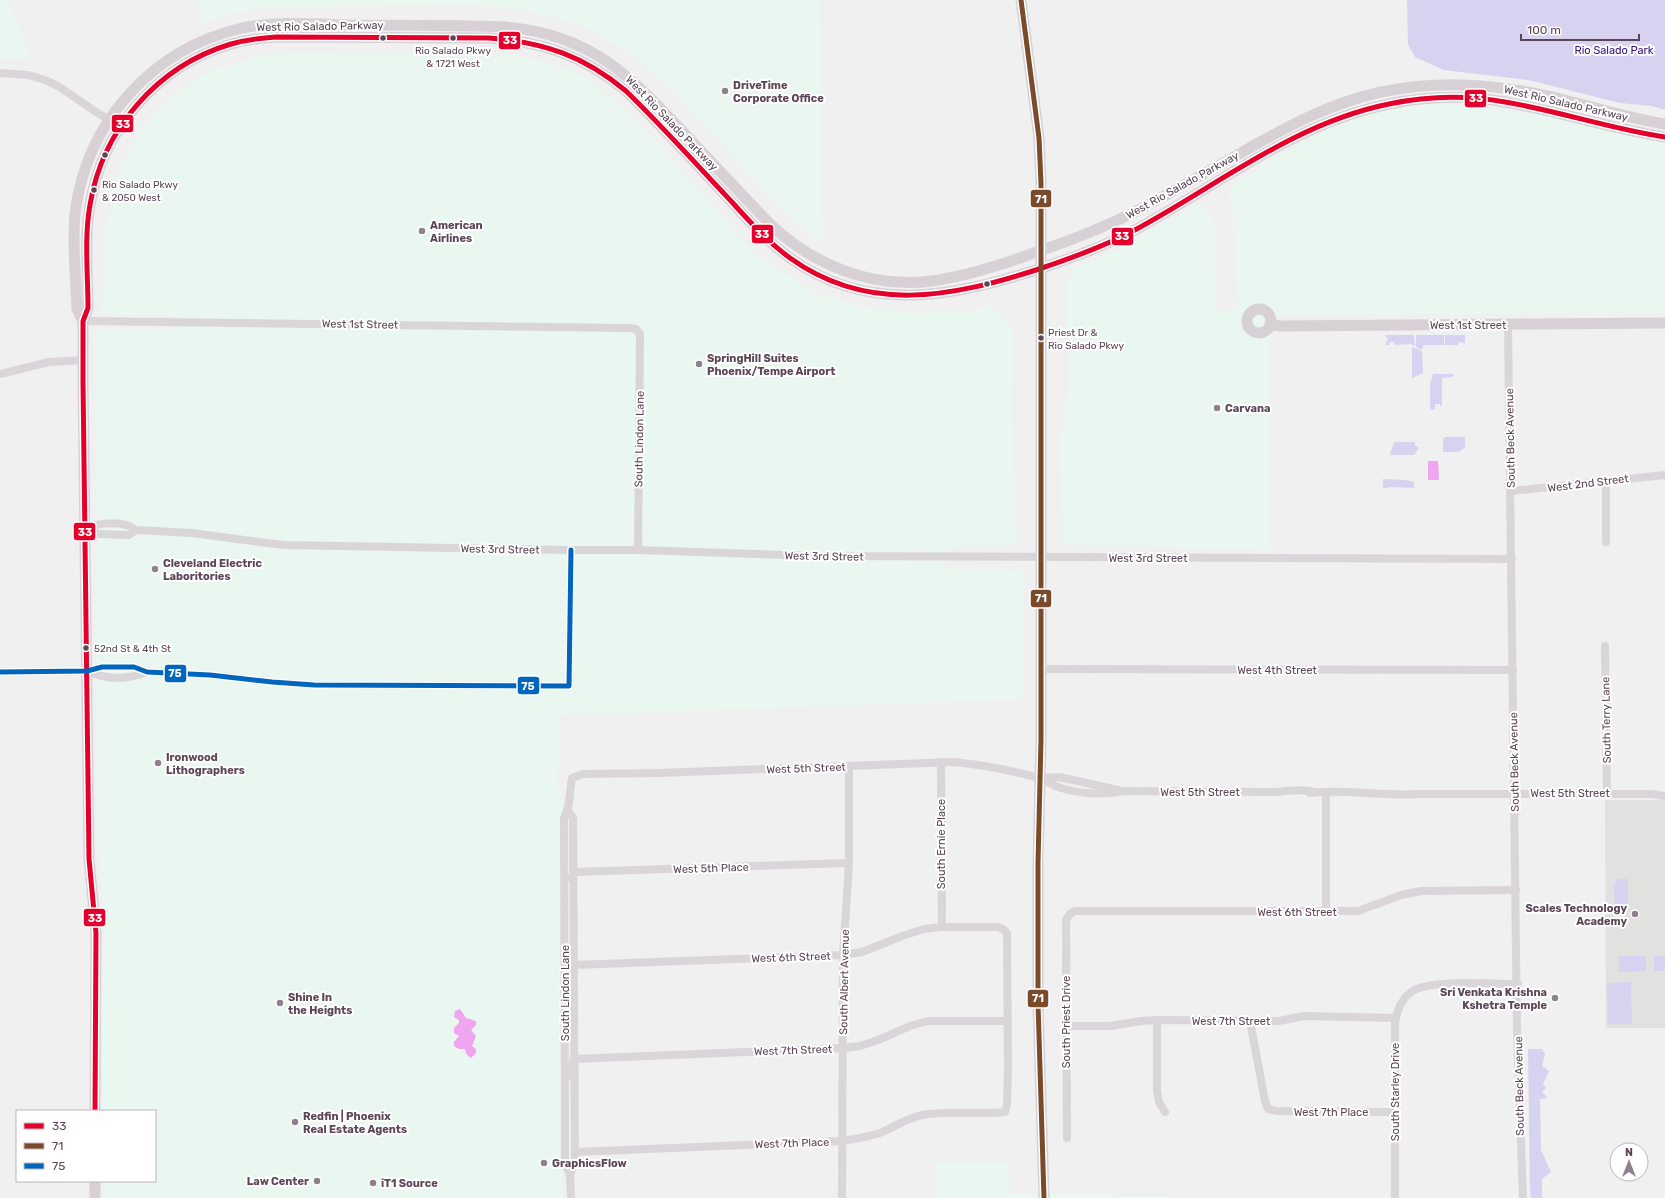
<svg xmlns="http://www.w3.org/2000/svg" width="1665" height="1198" viewBox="0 0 1665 1198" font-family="Rubik,sans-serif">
  <rect width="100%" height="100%" fill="#eff0ef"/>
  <g fill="#eaf7f0">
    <path d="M0,0H8L31,59H0Z"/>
    <path d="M197,0H819L822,244L785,212L675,94L638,60L585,26L521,9L460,4L261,8L228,15L203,23Z"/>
    <path d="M293,53L513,55L552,64L582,76L619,104L648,133L749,247L768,263L787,275L818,293L870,309L917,313L972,311L992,305L1012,329L1011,415L1017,541L1011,545L949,547L945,568L1020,571L1023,574V699L559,715L561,765L557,766L558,791L561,792L562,1198H105V1181H155V1111H103L101,998L104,930L98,846L96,657V548L100,543L101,519L96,512L94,333L97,329L180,330V316L101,314L106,228L115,186L125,156L140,131L163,104L190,83L216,69L260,56Z"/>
    <path d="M1447,104L1544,115L1665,141V313L1268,315L1269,550L1062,544L1060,438L1069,390L1068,278L1074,267L1120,249L1193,206L1201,204L1206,207L1210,213L1214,229L1215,312L1238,309L1234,221L1229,198L1230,189L1273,158L1321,133L1357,118L1413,105Z"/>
    <path d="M937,1164H1010V1194H1115L1116,1196H1170V1198H936Z"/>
  </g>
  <path fill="#e1e1e0" d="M1605,800H1665V1028H1606Z"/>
  <g fill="#d7d2f0">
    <path d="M1407,0H1665V110L1652,106L1620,103L1529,80L1444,70L1415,57L1408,44Z"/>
    <path d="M1385,335H1414L1415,346L1411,344L1395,345L1394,342H1390L1389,345H1385L1388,339Z"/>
    <path d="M1416,335H1444V345H1424L1421,350L1416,347Z"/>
    <path d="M1445,335H1465V343L1458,342V345H1445Z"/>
    <path d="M1412,347L1422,351L1423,373L1412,378Z"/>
    <path d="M1433,374H1453L1454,375L1452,377L1442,378V405L1440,407V404H1435V410L1430,409V384Z"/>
    <path d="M1445,437H1465V448L1458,452H1443V439Z"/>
    <path d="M1394,442H1415V445L1419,448L1414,455H1390Z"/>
    <path d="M1383,479L1405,480L1414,482V488L1390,487L1383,489Z"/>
    <path d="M1618,879H1628V909H1615L1614,884Z"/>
    <path d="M1619,956H1646V971L1619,972Z"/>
    <rect x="1654" y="956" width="11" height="15"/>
    <path d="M1631,982L1632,1024H1608L1607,983Z"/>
    <path d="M1528,1049H1542L1545,1054L1542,1066L1549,1071L1543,1084L1546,1088L1542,1092L1548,1098L1540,1099L1541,1150L1551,1172L1542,1179V1198H1531L1530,1190Z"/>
  </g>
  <g fill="#efa5f0">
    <path d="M1428,461H1438L1439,480H1428Z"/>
    <path d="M460,1009L466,1018L476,1021V1025L471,1030L476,1036L472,1046L476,1049V1053L471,1058L466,1054L465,1049H459L454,1046V1042L459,1036L454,1033V1028L459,1023V1020L454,1017L455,1011Z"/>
  </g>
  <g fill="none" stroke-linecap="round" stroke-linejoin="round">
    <g stroke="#dad5d9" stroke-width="8">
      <path d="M0,73L28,75L45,80L58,86L99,114L121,126"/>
      <path d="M83,321L629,328L636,329L640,334L638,550"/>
      <path d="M1508,325L1517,1031L1523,1198"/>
      <path d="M0,374L49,362L83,360"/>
      <path d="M1606,481V542"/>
      <path d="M1511,491L1665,475"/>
      <path d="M85,528C99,523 123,520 136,530L192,533L283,545L571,550H638L817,556L1512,559"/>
      <path d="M85,528L98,534L129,535L136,530"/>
      <path d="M1605,646L1607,793"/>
      <path d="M1041,669L1513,670"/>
      <path d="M87,671C108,680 126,680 147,672"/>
      <path d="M0,672L87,671L102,667H134L147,672L210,675L272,682L314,685L569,686L571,550"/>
      <path d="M941,762L942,927"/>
      <path d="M1043,778L1059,777L1118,790"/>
      <path d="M1326,792V911"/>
      <path d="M1310,793C1345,788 1382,797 1417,794H1652L1665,796"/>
      <path d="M568,811L573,817L575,1162L570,1175L571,1198"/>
      <path d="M571,878L574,872L849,863"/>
      <path d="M569,982L571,972L575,965L843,955L862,952L905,935L924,929L942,927H997L1003,929L1007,933L1008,1067L1007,1104L1005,1112C977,1115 950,1110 922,1115C907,1118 894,1127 880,1133C868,1137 855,1139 841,1141L575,1152"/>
      <path d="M1157,1020V1091L1159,1102L1165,1112"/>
      <path d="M1250,1021L1265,1101L1268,1109L1277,1111L1394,1112"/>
      <path d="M1066,1026H1111L1141,1021L1157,1020L1279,1021L1304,1016L1396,1018"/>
      <path d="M568,1077L574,1059L843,1048L860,1046L878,1040L910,1026L928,1021H1007"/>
      <path d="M1067,1138L1066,920L1070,914L1075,911H1358L1401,895L1421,891L1516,890"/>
      <path d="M570,1175L565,1163L564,818C571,806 569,792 572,778L583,774L659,773L954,762C982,765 1011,770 1038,778C1046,780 1053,786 1061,788C1081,794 1104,795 1124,791L1276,792C1290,790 1302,789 1315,792"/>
      <path d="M842,1198L843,955L849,863V767"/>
      <path d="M1395,1198V1024C1396,1012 1401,1000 1411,992C1427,979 1495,984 1518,984"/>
    </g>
    <g stroke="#d7d1d6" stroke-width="11">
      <path d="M1021,0L1039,138L1041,183V740L1038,863V1003L1044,1198"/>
      <circle cx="1259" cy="321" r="12"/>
      <path d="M83,321L77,309C76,278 72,245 75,214C86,122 152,49 242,28C277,21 314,24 349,25C401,25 454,25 506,27C591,34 631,77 686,135C714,165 742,195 770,224C813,265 872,289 932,281C967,276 1001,265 1034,253C1072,240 1109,226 1144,207C1177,189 1209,171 1241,153C1286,127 1330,103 1381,92C1441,80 1494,84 1553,97C1590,106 1627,118 1665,124"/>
      <path d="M1270,325L1281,326L1665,323"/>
      <path d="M95,1111L96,933L89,859L83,382V321L88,308C88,274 84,238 90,205C102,130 157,66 231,44C245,40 260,38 276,37L489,38C544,42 584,56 626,91C662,126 696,164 731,201C749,221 768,242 790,258C868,314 951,297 1036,270C1069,259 1103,247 1133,231C1217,186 1294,123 1389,104C1427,96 1466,95 1505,102C1559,111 1611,129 1665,137"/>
      <path d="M95,1181V1198"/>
    </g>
    <defs>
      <path id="bus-1" d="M95,1111L96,933L89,859L83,382V321L88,308C88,274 84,238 90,205C102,130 157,66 231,44C245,40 260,38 276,37L489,38C544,42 584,56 626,91C662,126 696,164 731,201C749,221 768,242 790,258C868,314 951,297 1036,270C1069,259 1103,247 1133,231C1217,186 1294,123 1389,104C1427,96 1466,95 1505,102C1559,111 1611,129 1665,137"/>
      <path id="bus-2" d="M1021,0L1039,138L1041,183V740L1038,863V1003L1044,1198"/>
      <path id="bus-3" d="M0,672L87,671L102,667H134L147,672L210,675L272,682L314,685L569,686L571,550"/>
    </defs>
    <use href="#bus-1" stroke="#fff" stroke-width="8"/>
    <use href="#bus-2" stroke="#fff" stroke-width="8"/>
    <use href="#bus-3" stroke="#fff" stroke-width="8"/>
    <use href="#bus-1" stroke="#e4002b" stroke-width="5"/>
    <use href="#bus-2" stroke="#7a4b2a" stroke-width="5"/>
    <use href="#bus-3" stroke="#0065bd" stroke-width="5"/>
  </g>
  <g fill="#5c4556" stroke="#fff" stroke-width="1.5">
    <circle cx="383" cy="38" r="3.5"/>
    <circle cx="453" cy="38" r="3.5"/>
    <circle cx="105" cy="155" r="3.5"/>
    <circle cx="94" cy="190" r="3.5"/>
    <circle cx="987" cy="284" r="3.5"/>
    <circle cx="1041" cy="338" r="3.5"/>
    <circle cx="86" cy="648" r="3.5"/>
  </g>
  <g fill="#8f818c" stroke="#fff" stroke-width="1.5">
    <circle cx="725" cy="91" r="4"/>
    <circle cx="422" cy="231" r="4"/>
    <circle cx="699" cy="364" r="4"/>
    <circle cx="1217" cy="408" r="4"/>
    <circle cx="155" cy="569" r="4"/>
    <circle cx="158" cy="763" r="4"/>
    <circle cx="1635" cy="914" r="4"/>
    <circle cx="1555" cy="998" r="4"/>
    <circle cx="280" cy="1003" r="4"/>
    <circle cx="295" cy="1122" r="4"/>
    <circle cx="544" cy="1163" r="4"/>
    <circle cx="317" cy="1181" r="4"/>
    <circle cx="373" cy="1183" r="4"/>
  </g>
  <g text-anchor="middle" stroke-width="4" stroke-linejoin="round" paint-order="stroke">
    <g font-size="10" fill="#5c4556" stroke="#fff" text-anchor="start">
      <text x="453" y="54" text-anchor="middle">Rio Salado Pkwy<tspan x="453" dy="13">&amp; 1721 West</tspan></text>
      <text x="102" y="188">Rio Salado Pkwy<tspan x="102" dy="13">&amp; 2050 West</tspan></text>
      <text x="1048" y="336">Priest Dr &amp;<tspan x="1048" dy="13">Rio Salado Pkwy</tspan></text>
      <text x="94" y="652">52nd St &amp; 4th St</text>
    </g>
    <g font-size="11" fill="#5c4556" stroke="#fff">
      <text transform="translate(320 26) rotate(-1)" y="4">West Rio Salado Parkway</text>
      <text transform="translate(1566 103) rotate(13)" y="4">West Rio Salado Parkway</text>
      <text transform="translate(672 123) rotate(46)" y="4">West Rio Salado Parkway</text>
      <text transform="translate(1182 185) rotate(-29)" y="4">West Rio Salado Parkway</text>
      <text transform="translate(360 324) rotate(1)" y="4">West 1st Street</text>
      <text x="1468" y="329">West 1st Street</text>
      <text transform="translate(1510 438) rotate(-91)" y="4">South Beck Avenue</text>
      <text transform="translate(639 439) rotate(-89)" y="4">South Lindon Lane</text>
      <text transform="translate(1588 483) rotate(-7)" y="4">West 2nd Street</text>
      <text transform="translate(500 549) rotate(1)" y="4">West 3rd Street</text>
      <text transform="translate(824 556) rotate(1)" y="4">West 3rd Street</text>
      <text x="1148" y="562">West 3rd Street</text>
      <text x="1277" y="674">West 4th Street</text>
      <text transform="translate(1606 720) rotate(-91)" y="4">South Terry Lane</text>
      <text transform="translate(1514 762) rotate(-91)" y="4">South Beck Avenue</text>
      <text transform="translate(806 768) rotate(-2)" y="4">West 5th Street</text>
      <text x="1200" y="796">West 5th Street</text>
      <text x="1570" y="797">West 5th Street</text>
      <text transform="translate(941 844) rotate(-90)" y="4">South Ernie Place</text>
      <text transform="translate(711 868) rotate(-2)" y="4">West 5th Place</text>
      <text x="1297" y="916">West 6th Street</text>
      <text transform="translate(791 957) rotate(-2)" y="4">West 6th Street</text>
      <text transform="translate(844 982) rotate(-89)" y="4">South Albert Avenue</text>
      <text transform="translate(565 993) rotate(-90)" y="4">South Lindon Lane</text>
      <text x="1231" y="1025">West 7th Street</text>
      <text transform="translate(1066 1022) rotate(-90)" y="4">South Priest Drive</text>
      <text transform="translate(793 1050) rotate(-2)" y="4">West 7th Street</text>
      <text transform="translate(1519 1086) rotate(-91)" y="4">South Beck Avenue</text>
      <text transform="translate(1395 1092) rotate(-90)" y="4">South Starley Drive</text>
      <text x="1331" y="1116">West 7th Place</text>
      <text transform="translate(792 1143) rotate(-2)" y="4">West 7th Place</text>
    </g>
    <g font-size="11" fill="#311281" stroke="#fff">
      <text x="1614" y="54">Rio Salado Park</text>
    </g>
    <g font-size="11" font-weight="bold" fill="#5c4556" stroke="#fff" text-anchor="start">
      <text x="733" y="89">DriveTime<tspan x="733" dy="13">Corporate Office</tspan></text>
      <text x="430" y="229">American<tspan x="430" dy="13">Airlines</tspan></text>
      <text x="707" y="362">SpringHill Suites<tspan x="707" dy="13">Phoenix/Tempe Airport</tspan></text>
      <text x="1225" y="412">Carvana</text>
      <text x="163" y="567">Cleveland Electric<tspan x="163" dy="13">Laboritories</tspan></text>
      <text x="166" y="761">Ironwood<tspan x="166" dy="13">Lithographers</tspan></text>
      <text x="1627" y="912" text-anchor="end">Scales Technology<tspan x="1627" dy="13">Academy</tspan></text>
      <text x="1547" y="996" text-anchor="end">Sri Venkata Krishna<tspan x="1547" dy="13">Kshetra Temple</tspan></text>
      <text x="288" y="1001">Shine In<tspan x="288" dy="13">the Heights</tspan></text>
      <text x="303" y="1120">Redfin | Phoenix<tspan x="303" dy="13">Real Estate Agents</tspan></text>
      <text x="552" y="1167">GraphicsFlow</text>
      <text x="309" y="1185" text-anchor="end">Law Center</text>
      <text x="381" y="1187">iT1 Source</text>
    </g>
  </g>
  <g stroke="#fff" stroke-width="1.5">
    <rect x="498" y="31" width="23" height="19" rx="4" fill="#e4002b"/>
    <rect x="1464" y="89" width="23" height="19" rx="4" fill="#e4002b"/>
    <rect x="111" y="114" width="23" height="19" rx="4" fill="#e4002b"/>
    <rect x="1030" y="189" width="22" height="19" rx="4" fill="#7a4b2a"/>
    <rect x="751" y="224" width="23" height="20" rx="4" fill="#e4002b"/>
    <rect x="1111" y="227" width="23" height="19" rx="4" fill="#e4002b"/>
    <rect x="73" y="522" width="23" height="19" rx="4" fill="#e4002b"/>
    <rect x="1030" y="589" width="22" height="19" rx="4" fill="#7a4b2a"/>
    <rect x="164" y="664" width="23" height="19" rx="4" fill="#0065bd"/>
    <rect x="517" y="676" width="23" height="19" rx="4" fill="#0065bd"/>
    <rect x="83" y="908" width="23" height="19" rx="4" fill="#e4002b"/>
    <rect x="1027" y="989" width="22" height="19" rx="4" fill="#7a4b2a"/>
  </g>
  <g font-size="11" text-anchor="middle" font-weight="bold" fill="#fff">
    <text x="510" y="44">33</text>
    <text x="1476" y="102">33</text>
    <text x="123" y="128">33</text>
    <text x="1041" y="203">71</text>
    <text x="762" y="238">33</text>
    <text x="1122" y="240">33</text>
    <text x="85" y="536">33</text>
    <text x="1041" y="602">71</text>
    <text x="175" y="677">75</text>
    <text x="528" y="690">75</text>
    <text x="95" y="922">33</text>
    <text x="1038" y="1002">71</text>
  </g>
  <rect x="16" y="1110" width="140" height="72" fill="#ffffff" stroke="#beb5bb"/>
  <rect x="24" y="1123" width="20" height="6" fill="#e4002b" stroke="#beb5bb"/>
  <text x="52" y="1130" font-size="12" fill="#5c4556">33</text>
  <rect x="24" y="1143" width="20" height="6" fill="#7a4b2a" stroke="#beb5bb"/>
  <text x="52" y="1150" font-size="12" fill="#5c4556">71</text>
  <rect x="24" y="1163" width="20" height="6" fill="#0065bd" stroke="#beb5bb"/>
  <text x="52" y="1170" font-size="12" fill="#5c4556">75</text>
  <g transform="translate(1629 1162)"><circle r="19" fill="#ffffff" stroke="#beb5bb"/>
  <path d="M0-3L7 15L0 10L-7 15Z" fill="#8f818c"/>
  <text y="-6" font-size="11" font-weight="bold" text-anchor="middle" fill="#5c4556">N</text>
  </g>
  <path d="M1521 34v6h118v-6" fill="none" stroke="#5c4556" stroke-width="2"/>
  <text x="1527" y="34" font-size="12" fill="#5c4556" stroke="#ffffff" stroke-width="3" paint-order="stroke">100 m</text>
</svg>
